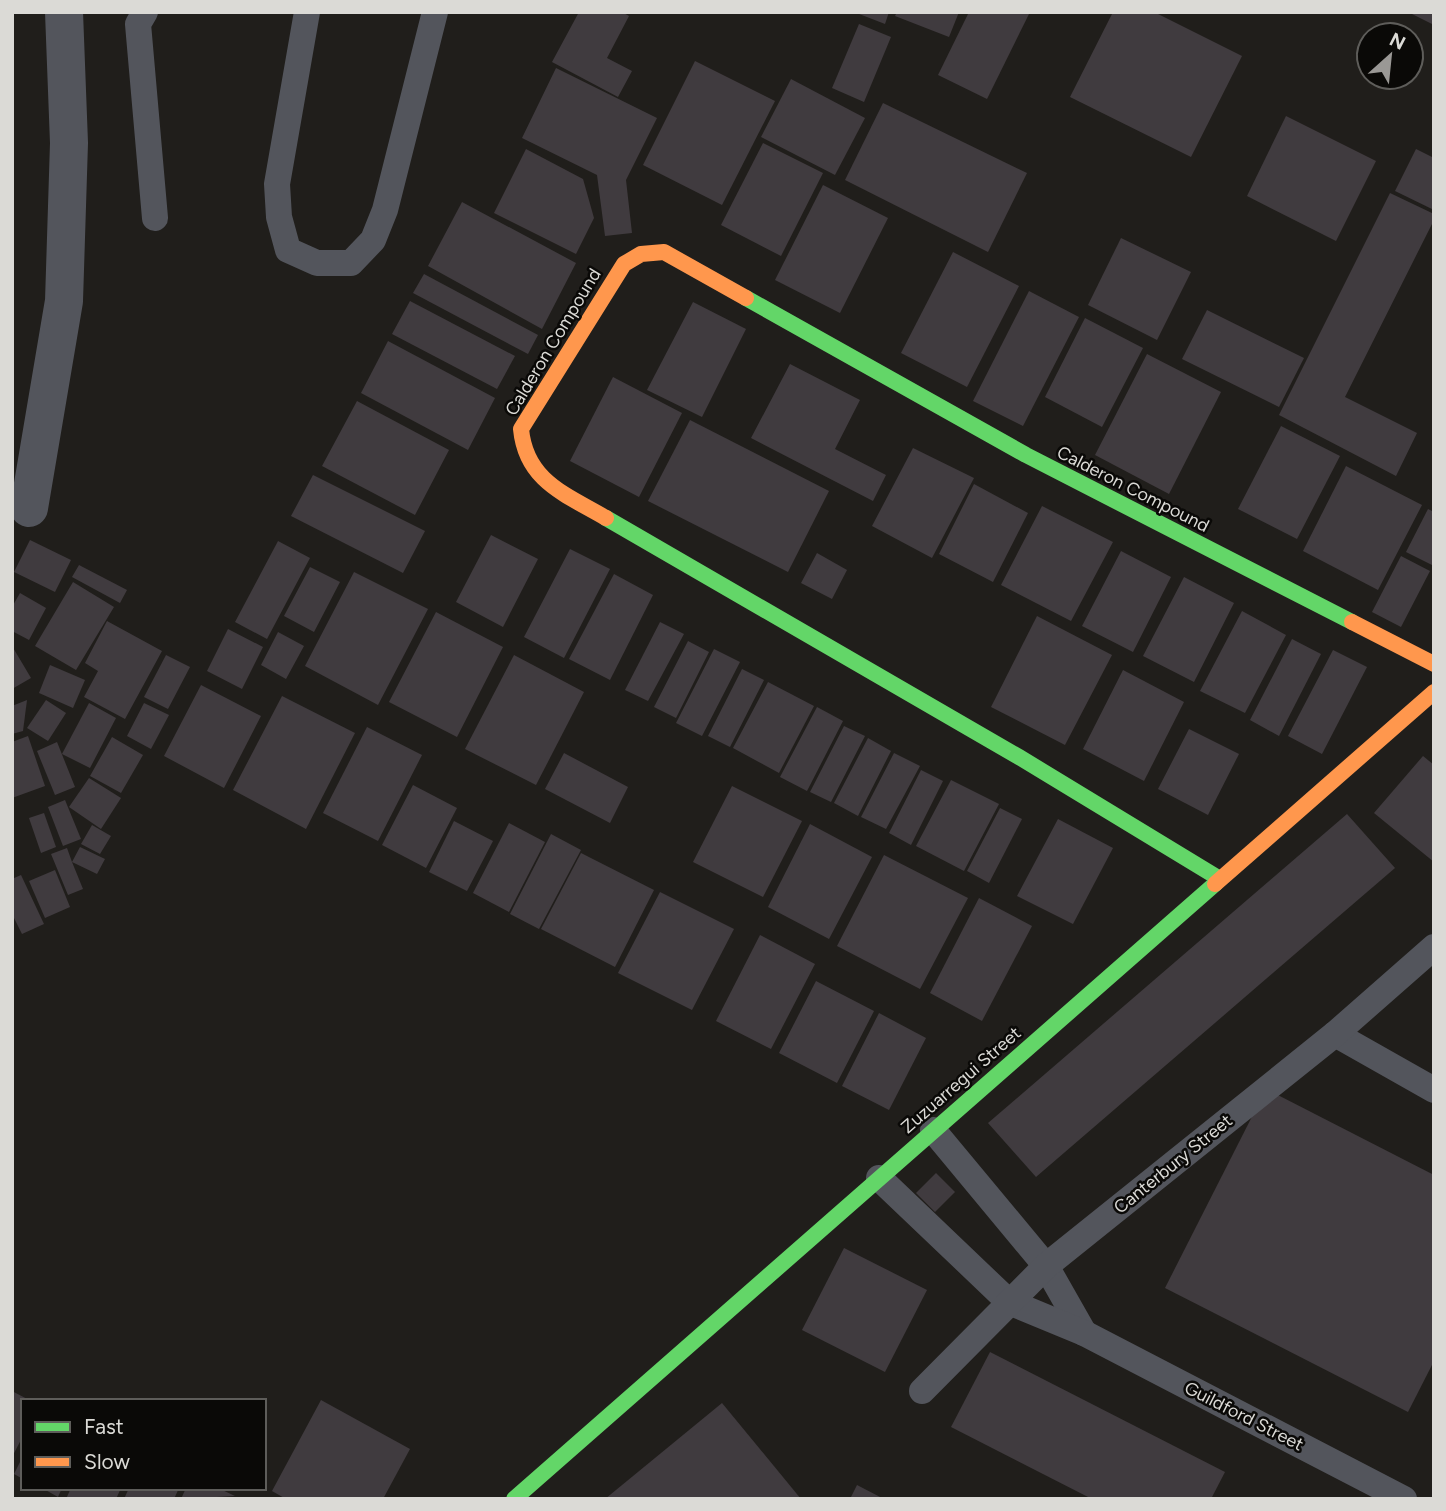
<svg xmlns="http://www.w3.org/2000/svg" width="1446" height="1511" viewBox="0 0 1446 1511" font-family="Figtree,sans-serif">
  <rect width="100%" height="100%" fill="#201e1b"/>
  <g fill="#403b3f">
    <path d="M579,12H622L629,16L607,58L632,71L618,97L552,62Z"/>
    <path d="M854,12H889L885,24Z"/>
    <path d="M897,12H959L949,37L895,16Z"/>
    <path d="M969,12H1030L987,99L938,75Z"/>
    <path d="M1113,12H1154L1242,56L1191,157L1070,97Z"/>
    <path d="M1408,12H1434V25Z"/>
    <path d="M859,24L891,37L864,102L832,88Z"/>
    <path d="M695,61L775,101L722,205L643,165Z"/>
    <path d="M556,68L657,118L626,180L632,233L605,236L597,175L522,138Z"/>
    <path d="M791,79L865,118L835,175L761,137Z"/>
    <path d="M883,103L1027,173L988,252L845,180Z"/>
    <path d="M1286,116L1376,161L1336,241L1247,196Z"/>
    <path d="M763,143L823,173L781,256L721,225Z"/>
    <path d="M526,149L583,179L594,218L576,254L494,213Z"/>
    <path d="M1416,149L1434,158V210L1395,191Z"/>
    <path d="M823,185L888,218L840,313L775,280Z"/>
    <path d="M1390,193L1434,214V220L1345,397L1417,433L1396,476L1279,415Z"/>
    <path d="M462,202L576,263L542,329L428,266Z"/>
    <path d="M1121,238L1191,272L1157,340L1088,305Z"/>
    <path d="M953,252L1019,286L967,387L901,353Z"/>
    <path d="M424,274L538,335L528,354L413,293Z"/>
    <path d="M1029,291L1079,317L1023,426L973,401Z"/>
    <path d="M410,301L515,356L497,389L392,334Z"/>
    <path d="M693,302L746,329L702,417L647,390Z"/>
    <path d="M1207,310L1304,358L1279,407L1182,359Z"/>
    <path d="M1085,318L1143,348L1102,427L1045,397Z"/>
    <path d="M388,341L495,398L468,450L361,393Z"/>
    <path d="M1147,354L1221,392L1169,494L1095,455Z"/>
    <path d="M790,364L860,400L835,449L886,475L873,501L751,438Z"/>
    <path d="M613,377L682,413L639,497L570,461Z"/>
    <path d="M357,401L449,450L415,515L322,466Z"/>
    <path d="M690,420L829,491L788,572L648,501Z"/>
    <path d="M1281,426L1340,456L1297,539L1238,509Z"/>
    <path d="M913,448L974,478L932,558L872,526Z"/>
    <path d="M1346,466L1422,505L1378,590L1303,551Z"/>
    <path d="M313,475L425,531L403,573L291,516Z"/>
    <path d="M974,484L1028,513L993,582L939,554Z"/>
    <path d="M1042,506L1113,542L1071,621L1001,585Z"/>
    <path d="M1428,509L1434,512V566L1406,552Z"/>
    <path d="M491,535L538,559L503,627L456,602Z"/>
    <path d="M30,540L71,560L55,592L14,572Z"/>
    <path d="M278,541L310,558L267,639L235,622Z"/>
    <path d="M570,549L610,569L564,658L524,637Z"/>
    <path d="M1121,551L1171,577L1133,652L1082,626Z"/>
    <path d="M817,553L847,570L832,599L801,583Z"/>
    <path d="M1401,556L1430,571L1401,627L1372,612Z"/>
    <path d="M79,565L127,590L120,603L72,577Z"/>
    <path d="M310,567L340,582L314,632L284,616Z"/>
    <path d="M354,572L428,609L378,705L305,666Z"/>
    <path d="M614,574L653,595L610,680L569,659Z"/>
    <path d="M1184,577L1234,603L1194,682L1143,656Z"/>
    <path d="M73,582L114,607L76,670L35,646Z"/>
    <path d="M20,593L46,608L29,640L12,631V607Z"/>
    <path d="M1242,611L1286,635L1245,713L1200,691Z"/>
    <path d="M436,612L503,647L457,737L389,702Z"/>
    <path d="M1037,616L1112,655L1065,745L991,707Z"/>
    <path d="M107,621L162,651L125,719L84,697L98,671L85,663Z"/>
    <path d="M660,622L684,634L648,701L625,690Z"/>
    <path d="M228,629L263,647L242,689L207,671Z"/>
    <path d="M278,632L304,646L286,679L261,665Z"/>
    <path d="M1292,639L1321,654L1279,736L1250,720Z"/>
    <path d="M688,641L709,652L676,718L654,707Z"/>
    <path d="M12,646L31,678L12,689Z"/>
    <path d="M714,649L740,662L702,736L676,723Z"/>
    <path d="M1333,650L1367,667L1322,754L1288,736Z"/>
    <path d="M166,655L190,667L168,709L144,697Z"/>
    <path d="M514,655L584,692L536,785L465,749Z"/>
    <path d="M50,665L85,680L73,708L39,693Z"/>
    <path d="M742,669L764,680L730,747L708,736Z"/>
    <path d="M1123,670L1184,702L1144,781L1083,749Z"/>
    <path d="M768,682L814,706L779,773L733,748Z"/>
    <path d="M201,685L261,716L224,788L164,756Z"/>
    <path d="M282,696L355,733L306,829L233,790Z"/>
    <path d="M27,700L23,731L12,734V706Z"/>
    <path d="M46,700L66,713L48,741L27,728Z"/>
    <path d="M89,703L116,718L90,768L62,754Z"/>
    <path d="M144,703L169,715L151,749L127,736Z"/>
    <path d="M817,707L843,721L807,791L780,777Z"/>
    <path d="M844,726L865,736L831,802L810,792Z"/>
    <path d="M367,727L422,755L378,841L323,813Z"/>
    <path d="M1189,729L1239,754L1208,815L1158,789Z"/>
    <path d="M28,736L45,786L12,798V742Z"/>
    <path d="M112,737L143,755L121,793L90,776Z"/>
    <path d="M868,738L891,751L858,816L834,803Z"/>
    <path d="M57,742L75,787L55,795L37,751Z"/>
    <path d="M564,753L628,787L610,823L545,789Z"/>
    <path d="M894,753L920,766L886,829L861,817Z"/>
    <path d="M1423,756L1434,765V862L1374,813Z"/>
    <path d="M921,770L943,781L911,845L889,833Z"/>
    <path d="M89,778L121,798L101,829L69,807Z"/>
    <path d="M951,780L999,804L964,871L916,846Z"/>
    <path d="M413,785L457,808L426,868L382,845Z"/>
    <path d="M732,786L802,821L763,897L693,862Z"/>
    <path d="M65,800L81,839L63,846L48,807Z"/>
    <path d="M1000,808L1022,819L989,883L967,871Z"/>
    <path d="M44,813L56,847L41,853L29,818Z"/>
    <path d="M1347,814L1395,868L1036,1177L988,1123Z"/>
    <path d="M1058,819L1113,848L1073,924L1017,896Z"/>
    <path d="M454,821L493,841L467,891L429,872Z"/>
    <path d="M509,823L545,842L509,912L473,893Z"/>
    <path d="M810,824L872,857L829,939L768,907Z"/>
    <path d="M92,825L111,836L100,854L81,844Z"/>
    <path d="M551,834L581,850L539,929L510,914Z"/>
    <path d="M80,847L105,859L97,874L72,862L83,889L68,895L51,854L67,848L72,862Z"/>
    <path d="M581,853L654,890L615,967L541,929Z"/>
    <path d="M884,855L968,898L920,989L837,946Z"/>
    <path d="M55,870L70,907L45,918L29,881Z"/>
    <path d="M21,875L44,924L22,934L12,914V879Z"/>
    <path d="M660,892L734,929L692,1010L618,973Z"/>
    <path d="M979,898L1032,926L982,1021L930,993Z"/>
    <path d="M760,935L815,964L771,1049L716,1021Z"/>
    <path d="M816,981L874,1011L837,1083L779,1053Z"/>
    <path d="M879,1013L926,1038L889,1110L842,1086Z"/>
    <path d="M1266,1089L1434,1175V1361L1408,1412L1165,1288Z"/>
    <path d="M936,1173L955,1192L935,1212L916,1193Z"/>
    <path d="M844,1248L927,1290L885,1372L802,1330Z"/>
    <path d="M990,1352L1225,1472L1211,1499H1092L951,1427Z"/>
    <path d="M12,1391L31,1401H23V1436L12,1457Z"/>
    <path d="M321,1400L410,1449L383,1499H286L272,1491Z"/>
    <path d="M722,1403L801,1499H605Z"/>
    <path d="M23,1456V1479L14,1474Z"/>
    <path d="M857,1485L884,1499H850Z"/>
    <path d="M42,1488H62L58,1497Z"/>
    <path d="M71,1488H121L116,1499H66Z"/>
    <path d="M129,1488H179L174,1499H124Z"/>
    <path d="M186,1488H218L235,1496L181,1499Z"/>
  </g>
  <g fill="none" stroke-linecap="round" stroke-linejoin="round">
    <g stroke="#53555c" stroke-width="26">
      <path d="M145,12L138,24L155,218"/>
      <path d="M307,12L277,184L279,217L288,250L317,263H351L373,240L385,210L435,12"/>
      <path d="M1335,1034L1434,1090"/>
      <path d="M933,1130L1046,1266L1084,1333"/>
      <path d="M879,1178L1009,1302L1084,1333L1404,1499"/>
      <path d="M922,1391L1046,1266L1335,1034L1434,947"/>
    </g>
    <path stroke="#53555c" stroke-width="38" d="M29,508L64,301L69,143L64,12"/>
    <g stroke="#63d668" stroke-width="16">
      <path d="M746,298L1026,455L1352,622"/>
      <path d="M606,518L1019,757L1220,879"/>
      <path d="M514,1499L1215,884"/>
    </g>
    <g stroke="#ff974d" stroke-width="16">
      <path d="M606,518C565,494 526,481 521,429L624,264L641,254L664,252L746,298"/>
      <path d="M1352,622L1434,664"/>
      <path d="M1215,884L1434,692"/>
    </g>
  </g>
  <g text-anchor="middle" stroke-width="5" stroke-linejoin="round" paint-order="stroke">
    <g font-size="18" fill="#dbdad6" stroke="#0a0907">
      <text transform="translate(553 342) rotate(-59)" y="6">Calderon Compound</text>
      <text transform="translate(1133 489) rotate(27)" y="6">Calderon Compound</text>
      <text transform="translate(961 1080) rotate(-41)" y="6">Zuzuarregui Street</text>
      <text transform="translate(1173 1164) rotate(-39)" y="6">Canterbury Street</text>
      <text transform="translate(1244 1416) rotate(27)" y="6">Guildford Street</text>
    </g>
  </g>
  <rect width="1446" height="1511" fill="none" stroke="#dbdad6" stroke-width="28"/>
  <rect x="21" y="1399" width="245" height="91" fill="#0a0907" stroke="#5e5d5a" stroke-width="2"/>
  <rect x="35" y="1422" width="35" height="10" fill="#63d668" stroke="#5e5d5a" stroke-width="2"/>
  <text x="84" y="1434" font-size="21" fill="#dbdad6">Fast</text>
  <rect x="35" y="1457" width="35" height="10" fill="#ff974d" stroke="#5e5d5a" stroke-width="2"/>
  <text x="84" y="1469" font-size="21" fill="#dbdad6">Slow</text>
  <g transform="translate(1390 56) rotate(27)"><circle r="33" fill="#0a0907" stroke="#5e5d5a" stroke-width="2"/>
  <path d="M0-5L12 26L0 18L-12 26Z" fill="#9a9895"/>
  <text y="-10" font-size="19" font-weight="bold" text-anchor="middle" fill="#dbdad6">N</text>
  </g>
</svg>
